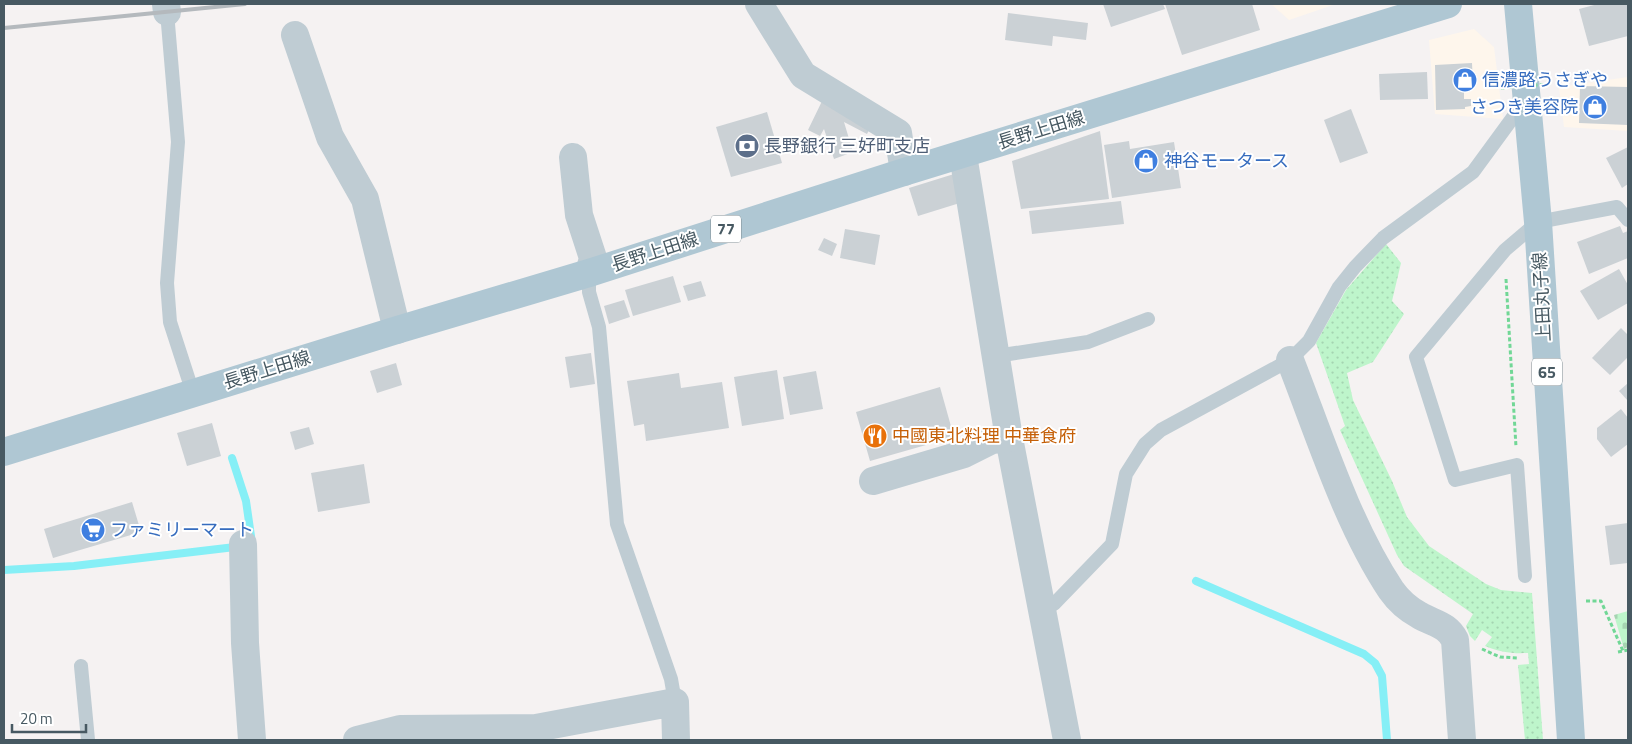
<svg xmlns="http://www.w3.org/2000/svg" width="1632" height="744" viewBox="0 0 1632 744" font-family="'Titillium Web','Noto Sans JP',sans-serif">
  <defs>
    <pattern id="grass-dots" width="8" height="8" patternUnits="userSpaceOnUse" patternTransform="scale(1.25)"><rect width="8" height="8" fill="#bef5cb"/><path d="M2 2h.1M6 6h.1" fill="none" stroke="#a5d4b1" stroke-width="1.8" stroke-linecap="round"/></pattern>
    <pattern id="cemetery-stones" width="16" height="16" patternUnits="userSpaceOnUse" patternTransform="scale(1.25)"><rect width="16" height="16" fill="#bef5cb"/><path d="M2 7V4a2 2 0 0 1 4 0v3zM10 15v-3a2 2 0 0 1 4 0v3z" fill="#a5d4b1"/></pattern>
  </defs>
  <rect width="100%" height="100%" fill="#f5f2f2"/>
  <g fill="#fef6ec">
    <path d="M1271,4H1336L1289,20Z"/>
    <path d="M1474,29L1494,47L1503,119L1435,114L1429,40Z"/>
    <path d="M1628,77V131L1564,127L1559,87Z"/>
  </g>
  <path fill="url(#grass-dots)" d="M1386,244L1401,263L1392,301L1404,314L1373,362L1347,373L1353,400L1392,481L1407,517L1429,546L1486,584L1501,590L1532,593L1543,740H1525L1518,665L1529,664L1528,653C1513,654 1499,652 1485,646L1492,637L1482,630L1475,641L1470,636L1466,626L1473,614L1404,566L1397,555L1340,430L1345,426L1316,343L1346,290Z"/>
  <path fill="url(#cemetery-stones)" d="M1628,611V647L1624,649L1614,615Z"/>
  <g fill="none" stroke-linecap="round" stroke-linejoin="round">
    <g stroke="#86eff6" stroke-width="8">
      <path d="M232,458L246,501L252,543"/>
      <path d="M4,570L74,566L235,547"/>
      <path d="M1196,581L1364,654L1375,663L1382,676L1387,740"/>
    </g>
  </g>
  <g fill="#cbd1d5">
    <path d="M1103,4H1163L1165,9L1111,27Z"/>
    <path d="M1165,4H1252L1260,30L1182,55Z"/>
    <path d="M1598,4H1628V36L1589,46L1579,9Z"/>
    <path d="M1008,13L1088,23L1086,40L1053,36L1052,46L1005,40Z"/>
    <path d="M1472,63L1473,84H1464V99H1471V106L1465,107V109L1436,110L1435,65Z"/>
    <path d="M1427,72L1428,99L1380,100L1379,74Z"/>
    <path d="M1580,86L1628,87V125L1579,123Z"/>
    <path d="M824,97L873,122L867,134L844,122L853,152L834,159L824,129L820,136L808,130Z"/>
    <path d="M1351,109L1368,153L1340,163L1324,120Z"/>
    <path d="M767,112L782,163L731,177L716,127Z"/>
    <path d="M1100,131L1109,199L1021,209L1012,161Z"/>
    <path d="M1129,141L1130,149L1174,142L1181,188L1112,198L1104,145Z"/>
    <path d="M1628,147V184L1622,188L1606,158Z"/>
    <path d="M954,174L963,202L918,216L909,188Z"/>
    <path d="M1121,201L1124,224L1032,234L1029,211Z"/>
    <path d="M1620,226L1623,233L1628,231V258L1589,274L1577,242Z"/>
    <path d="M845,229L880,235L875,265L840,258Z"/>
    <path d="M824,238L837,244L832,256L818,250Z"/>
    <path d="M1619,269L1628,285V303L1598,320L1580,291Z"/>
    <path d="M673,276L681,302L633,316L625,290Z"/>
    <path d="M701,281L706,296L688,301L683,286Z"/>
    <path d="M624,300L630,317L609,324L604,306Z"/>
    <path d="M1621,328L1628,335V357L1610,375L1592,358Z"/>
    <path d="M591,353L595,384L570,388L565,357Z"/>
    <path d="M396,363L402,385L377,393L370,371Z"/>
    <path d="M777,370L784,419L742,426L734,377Z"/>
    <path d="M816,371L823,409L790,415L783,377Z"/>
    <path d="M679,373L681,388L722,382L729,428L646,441L644,424L634,426L627,381Z"/>
    <path d="M1628,383V401L1619,391Z"/>
    <path d="M940,387L954,437L870,461L856,412Z"/>
    <path d="M1621,409L1628,418V444L1611,457L1597,439V428Z"/>
    <path d="M212,423L221,456L187,466L177,433Z"/>
    <path d="M309,427L314,444L295,450L290,432Z"/>
    <path d="M364,464L370,503L318,512L311,473Z"/>
    <path d="M132,502L141,532L53,558L44,529Z"/>
    <path d="M1628,523V563L1610,565L1605,526Z"/>
  </g>
  <g fill="none" stroke-linecap="round" stroke-linejoin="round">
    <g stroke="#71d796" stroke-width="3" stroke-dasharray="4 2.5" stroke-linecap="butt">
      <path d="M1506,279L1516,447"/>
      <path d="M1586,601H1601L1623,651"/>
      <path d="M1482,649L1500,657L1517,658"/>
      <path d="M1618,652L1628,650"/>
    </g>
    <g stroke="#bfccd3" stroke-width="14">
      <path d="M167,12L178,142L167,283L170,322L193,393"/>
      <path d="M589,273V292L599,327L617,524L671,679L675,702"/>
      <path d="M996,356L1088,342L1148,319"/>
      <path d="M1525,576L1517,465L1455,480L1416,357L1505,250L1538,222L1617,207L1628,220"/>
      <path d="M1041,610L1054,604L1112,544L1126,474L1145,444L1161,430L1290,360L1309,341L1339,287L1355,267L1383,238L1473,172L1525,101"/>
      <path d="M81,666L88,740"/>
    </g>
    <g stroke="#bfccd3" stroke-width="28">
      <path d="M166,4L167,12"/>
      <path d="M759,4L803,75L898,133L904,172"/>
      <path d="M295,35L330,137L365,199L397,330"/>
      <path d="M963,155L1009,438L1067,740"/>
      <path d="M573,157L579,215L593,258L589,273"/>
      <path d="M1290,360C1319,434 1347,524 1391,590C1398,600 1408,609 1419,615C1434,624 1447,624 1455,640L1462,740"/>
      <path d="M873,481L964,454L992,440L1009,438"/>
      <path d="M243,544L245,643L252,740"/>
      <path d="M357,740L400,729L536,728L675,702L676,740"/>
    </g>
    <g stroke="#afc7d3" stroke-width="28">
      <path d="M1518,4L1538,222L1571,740"/>
      <path d="M4,452L397,330L589,273L904,172L1448,4"/>
    </g>
    <path stroke="#b4b9bd" stroke-width="4" d="M4,28L245,4"/>
    <path stroke="#71d796" stroke-width="3" stroke-dasharray="4 2.5" stroke-linecap="butt" d="M1501,88L1550,84"/>
  </g>
  <defs>
    <symbol id="shop-disc" viewBox="-11 -11 22 22"><circle r="9.5" fill="#3f7fe0" stroke="#fff"/><path d="M-5-2.5h2.3a2.7 3.5 0 0 1 5.4 0H5L5.5 6h-11ZM-1.5-2.5h3a1.5 2.3 0 0 0-3 0Z" fill="#fff"/></symbol>
    <symbol id="bank-disc" viewBox="-11 -11 22 22"><circle r="9.5" fill="#5c6f8a" stroke="#fff"/><path d="M-6-4H6V4H-6ZM0-2.3a2.3 2.3 0 1 0 0 4.6a2.3 2.3 0 1 0 0-4.6Z" fill="#fff"/></symbol>
    <symbol id="restaurant-disc" viewBox="-11 -11 22 22"><circle r="9.5" fill="#e8710a" stroke="#fff"/><path d="M-5-6h1v4h1v-4h1v4h1v-4h1v5L-1.5 .5V6h-2V.5L-5-1ZM5-6V6H3V1.5H1.5Q1.5-4 5-6Z" fill="#fff"/></symbol>
    <symbol id="supermarket-disc" viewBox="-11 -11 22 22"><circle r="9.5" fill="#3f7fe0" stroke="#fff"/><path d="M-6-5.5h2.5l.6 2H6L4.5 2H-2.5L-4.4-4H-6ZM-1.5 3.2a1.3 1.3 0 1 0 .1 0ZM3 3.2a1.3 1.3 0 1 0 .1 0Z" fill="#fff"/></symbol>
  </defs>
  <g fill-rule="evenodd">
    <use href="#shop-disc" x="1451" y="66" width="28" height="28"/>
    <use href="#shop-disc" x="1581" y="93" width="28" height="28"/>
    <use href="#bank-disc" x="733" y="132" width="28" height="28"/>
    <use href="#shop-disc" x="1132" y="147" width="28" height="28"/>
    <use href="#restaurant-disc" x="861" y="422" width="28" height="28"/>
    <use href="#supermarket-disc" x="79" y="516" width="28" height="28"/>
  </g>
  <g text-anchor="middle" stroke-width="4" stroke-linejoin="round" paint-order="stroke">
    <g fill="#fff" stroke="#7e8b91" stroke-width="1">
      <rect x="711" y="215.5" width="30" height="27" rx="4"/>
      <rect x="1532" y="358.5" width="30" height="27" rx="4"/>
    </g>
    <g font-size="16" font-weight="bold" fill="#475962">
      <text x="726" y="235">77</text>
      <text x="1547" y="378">65</text>
    </g>
    <g font-size="18" fill="#366cbe" stroke="#fff" text-anchor="start">
      <text x="1482" y="86">信濃路うさぎや</text>
      <text x="1578" y="113" text-anchor="end">さつき美容院</text>
      <text x="1164" y="167">神谷モータース</text>
      <text x="110" y="536">ファミリーマート</text>
    </g>
    <g font-size="18" fill="#475962" stroke="#fff">
      <text transform="translate(1041 130) rotate(-17)" y="6">長野上田線</text>
      <text transform="translate(655 252) rotate(-18)" y="6">長野上田線</text>
      <text transform="translate(1542 297) rotate(-93)" y="6">上田丸子線</text>
      <text transform="translate(267 370) rotate(-17)" y="6">長野上田線</text>
    </g>
    <g font-size="18" fill="#4e5e75" stroke="#fff" text-anchor="start">
      <text x="764" y="152">長野銀行 三好町支店</text>
    </g>
    <g font-size="18" fill="#c56008" stroke="#fff" text-anchor="start">
      <text x="892" y="442">中國東北料理 中華食府</text>
    </g>
  </g>
  <rect width="1632" height="744" fill="none" stroke="#475962" stroke-width="10"/>
  <path d="M12 724v8h74v-8" fill="none" stroke="#475962" stroke-width="2.5"/>
  <text x="20" y="724" font-size="15" fill="#475962" stroke="#ffffff" stroke-width="4" paint-order="stroke">20 m</text>
</svg>
